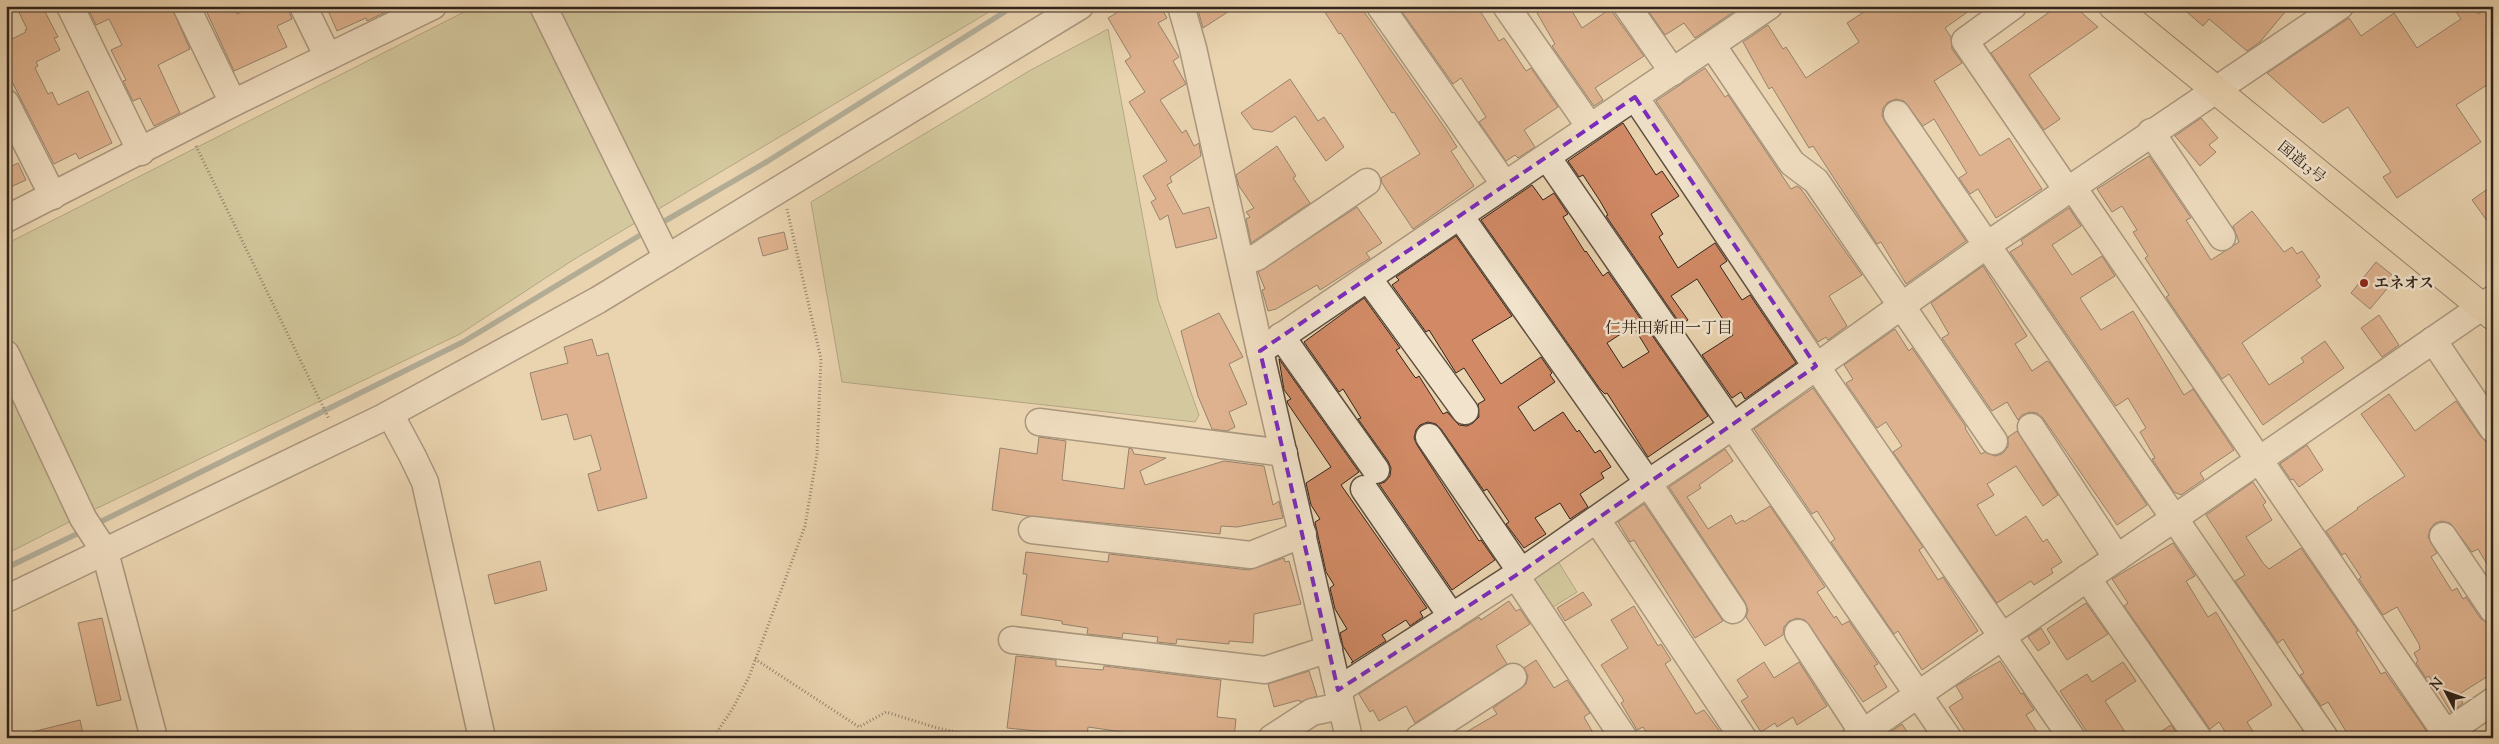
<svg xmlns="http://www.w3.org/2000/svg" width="2499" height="744" viewBox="0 0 2499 744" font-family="'Sorts Mill Goudy','Noto Serif JP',serif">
  <rect width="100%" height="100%" fill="#ead4b0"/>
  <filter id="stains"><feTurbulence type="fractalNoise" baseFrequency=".004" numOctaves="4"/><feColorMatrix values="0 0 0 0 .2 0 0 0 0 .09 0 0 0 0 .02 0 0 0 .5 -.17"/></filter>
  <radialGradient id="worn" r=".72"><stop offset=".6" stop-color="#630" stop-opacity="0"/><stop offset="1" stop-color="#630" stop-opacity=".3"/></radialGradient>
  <g fill="#bbbc88" stroke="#767052">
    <path d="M476,6H999L573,260L460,334L87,513L6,554V244Z"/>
    <path d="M1108,29L1158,300L1199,415L1195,422L842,382L811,202L1029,71Z"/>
    <path d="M1556,558L1577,592L1545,612L1529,586L1533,572Z"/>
  </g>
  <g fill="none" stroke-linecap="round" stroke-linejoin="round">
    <g stroke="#6f7c74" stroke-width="5.5">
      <path d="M658,225L768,161L1014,6"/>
      <path d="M96,524L463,342L647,231"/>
      <path d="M6,568L83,531"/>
    </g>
  </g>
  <g fill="#d18a65" stroke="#31231b" fill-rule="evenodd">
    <path d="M16,6H42L58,37L54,38L60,50L36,62L38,66L35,68L48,94L52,92L58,105L88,91L112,143L79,159L76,153L54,164L6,70V42L26,32L25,30L27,29Z"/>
    <path d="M87,6H171L190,49L158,65L180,113L154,126L140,98L133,101L123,81L126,80L111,50L122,45L109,19L96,25Z"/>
    <path d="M204,6H234L237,14L253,6H287L292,19L277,26L287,47L234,71Z"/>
    <path d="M326,6H398L367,21L366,18L337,31Z"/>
    <path d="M1128,6H1160L1167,18L1158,23L1179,57L1173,61L1186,84L1160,100L1182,133L1186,130L1194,146L1199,143L1201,156L1170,177L1172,182L1167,185L1183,214L1209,207L1217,238L1176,248L1168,215L1160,220L1151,202L1156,199L1143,176L1167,161L1129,102L1145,92L1125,61L1131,57L1108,18Z"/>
    <path d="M1204,6H1237L1203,28L1198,10Z"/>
    <path d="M1321,6H1360L1447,131L1457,147L1451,151L1474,186L1413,229L1382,183L1381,178L1420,154L1394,112L1392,113L1341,33L1339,34Z"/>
    <path d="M1398,6H1477L1499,41L1504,38L1526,71L1531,68L1558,107L1524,130L1535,147L1518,158L1515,155L1506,161L1479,122L1486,117L1461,78L1453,84Z"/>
    <path d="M1548,6H1569L1582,28L1610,9L1644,56L1595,88L1603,100L1594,106L1552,46L1555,44L1537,13Z"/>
    <path d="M1645,6H1742L1695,38L1684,23L1665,35Z"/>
    <path d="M1873,6H1976L1945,28L1951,37L1952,49L1962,63L1934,81L1980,156L2009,138L2042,189L1996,218L1978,189L1970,194L1959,178L1967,173L1934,119L1923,126L1904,101L1896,99L1888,102L1883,108L1882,115L1885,122L1966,241L1906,284L1881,242L1877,244L1813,146L1809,148L1772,87L1769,89L1743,42L1768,25L1783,49L1786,47L1806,78L1859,42L1847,23Z"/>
    <path d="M2058,6H2074L2098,27L2029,75L2060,119L2044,130L1991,53Z"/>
    <path d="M2180,6H2290L2260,42L2247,51L2209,19L2203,26Z"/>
    <path d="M2452,6H2473L2478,14L2493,6V81L2456,105L2481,142L2397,198L2383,177L2391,172L2348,107L2323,123L2267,73L2349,18L2361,36L2394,13L2417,48L2461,19Z"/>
    <path d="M1705,68L1725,97L1728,95L1791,189L1797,186L1801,189L1862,275L1829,296L1847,326L1828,340L1826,337L1818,342L1656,101Z"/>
    <path d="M1290,79L1318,121L1324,117L1344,147L1326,161L1295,116L1272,132L1253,129L1241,113Z"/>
    <path d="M2201,118L2218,138L2209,145L2216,152L2200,166L2175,136Z"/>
    <path d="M1623,123L1656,175L1662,171L1679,196L1651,214L1663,234L1659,237L1678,268L1715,243L1727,261L1720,266L1742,300L1750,295L1796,363L1745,399L1741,392L1732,398L1702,355L1733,335L1697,279L1671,296L1688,320L1681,325L1606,216L1608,215L1600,201L1583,175L1579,177L1568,161Z"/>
    <path d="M1277,146L1296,176L1293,178L1310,203L1251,243L1246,219L1250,217L1246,212L1254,208L1239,186L1236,175Z"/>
    <path d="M2149,156L2191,218L2186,220L2211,260L2239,242L2233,226L2252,211L2284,252L2292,247L2297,254L2302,251L2320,277L2316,280L2321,286L2242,343L2269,385L2304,362L2301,358L2325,341L2344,368L2263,425L2229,374L2222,379L2166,297L2169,295L2145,258L2148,256L2133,232L2137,230L2122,206L2112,212L2097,189Z"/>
    <path d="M18,163L26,180L6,189V169Z"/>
    <path d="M1532,185L1543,200L1554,193L1568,214L1563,217L1585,252L1586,251L1603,276L1608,272L1708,416L1648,457L1607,393L1605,394L1600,389L1481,220ZM1633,326L1649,352L1623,368L1607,343Z"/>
    <path d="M2493,185V229L2472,200Z"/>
    <path d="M1357,207L1382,243L1366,253L1370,258L1320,290L1317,285L1276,309L1268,311L1262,290L1265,289L1258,272Z"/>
    <path d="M2069,208L2081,226L2052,245L2072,275L2102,256L2115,276L2080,298L2101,330L2133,311L2184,395L2193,389L2234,450L2200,473L2204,479L2181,495L2174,492L2152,459L2155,458L2140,432L2146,428L2128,398L2116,406L2010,252L2023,244L2021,240Z"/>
    <path d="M784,232L788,249L763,256L758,238Z"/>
    <path d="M1456,236L1512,316L1472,340L1501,384L1541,357L1552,373L1550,375L1555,382L1518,407L1534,431L1563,412L1577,432L1579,430L1595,453L1600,450L1611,467L1601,473L1604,478L1580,494L1588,507L1570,519L1560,503L1535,518L1546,534L1524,548L1506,524L1509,522L1487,489L1484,491L1441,429L1436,424L1428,422L1420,425L1416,430L1414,438L1417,445L1479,541L1481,540L1495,560L1452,590L1379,484L1385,482L1390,476L1391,468L1388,461L1358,419L1361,418L1343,389L1339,392L1304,342L1364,298L1400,348L1396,350L1414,376L1416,378L1419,376L1443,414L1447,412L1459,425L1467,426L1473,423L1479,417L1478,404L1485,400L1464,368L1456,373L1429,330L1426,332L1392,285L1399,280L1396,277Z"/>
    <path d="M2376,262L2396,278L2370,309L2351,293Z"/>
    <path d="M1983,266L2027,336L2015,344L2032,371L2047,361L2050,363L2147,505L2117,525L2043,418L2037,413L2030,412L2022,415L2018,420L2007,402L1992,411L1942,338L1949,334L1931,303Z"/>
    <path d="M1219,313L1243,357L1229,364L1247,404L1229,412L1235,427L1227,431L1212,429L1198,396L1181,331Z"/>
    <path d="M2379,315L2399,345L2382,357L2361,328Z"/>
    <path d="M1895,329L1909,351L1912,348L1966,427L1965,428L1981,454L1985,452L1995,456L2002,454L2008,447V437L2017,431L2058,495L2043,506L2016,466L1987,484L1994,495L1977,505L1996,536L2026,516L2043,542L2047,539L2062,562L2051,569L2053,573L2034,585L2031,581L1997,603L1893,452L1902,446L1886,422L1877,428L1846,383L1853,379L1844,365Z"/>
    <path d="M592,339L597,356L608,353L647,498L598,511L588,474L601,470L591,435L574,440L567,414L542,420L530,373L568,363L564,347Z"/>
    <path d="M1279,359L1359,472L1341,485L1427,608L1420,612L1423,617L1410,626L1406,620L1382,635L1386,641L1351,663L1353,662L1343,646L1340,633L1347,629L1335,609L1330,588L1334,585L1326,572L1315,522L1320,519L1311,505L1306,483L1331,467L1288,404L1287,401L1291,399L1284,390Z"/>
    <path d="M1813,388L1923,547L1919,550L1938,580L1943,577L1978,631L1922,670L1898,631L1894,634L1831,542L1835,539L1817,511L1812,514L1754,429Z"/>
    <path d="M2389,394L2415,431L2456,401L2481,437L2493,449V574L2478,549L2472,552L2450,523L2442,521L2435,523L2430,529L2428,537L2437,553L2431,557L2452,591L2457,588L2463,599L2466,597L2481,619L2493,625V673L2458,695L2463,703L2451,712L2429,676L2426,678L2416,663L2418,661L2414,653L2420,649L2419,644L2397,607L2383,615L2359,579L2361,577L2345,553L2342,555L2326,531L2358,509L2357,508L2405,476L2361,414Z"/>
    <path d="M1039,437L1066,441L1062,480L1124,489L1129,448L1132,449L1134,454L1166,458L1140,471L1145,485L1224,461L1264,466L1273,505L1279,501L1283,518L1237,527L1221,526L1220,534L1028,516L992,510L1000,448L1037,454Z"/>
    <path d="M2307,445L2323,470L2299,487L2293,479L2291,480L2280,464Z"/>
    <path d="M1725,449L1733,461L1699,485L1701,488L1687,497L1708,529L1731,515L1736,524L1743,520L1744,522L1770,506L1825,587L1817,592L1834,618L1836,616L1842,625L1849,621L1878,664L1874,666L1887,687L1863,702L1805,620L1797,618L1789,621L1784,627L1783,635L1765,646L1746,617L1748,610L1745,602L1669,487Z"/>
    <path d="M2253,482L2266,502L2263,505L2272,520L2246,537L2263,563L2269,569L2301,548L2358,631L2356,632L2381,674L2385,672L2421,723L2426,731L2424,738H2350L2328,702L2321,706L2300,675L2304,673L2283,639L2278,643L2235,581L2245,575L2206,515Z"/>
    <path d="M1644,504L1723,621L1695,638L1634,540L1630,542L1618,522Z"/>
    <path d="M2173,543L2195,576L2186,581L2208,617L2216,612L2272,705L2247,722L2257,738H2229L2219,722L2210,729L2124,606L2128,603L2112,579Z"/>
    <path d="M1026,552L1108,562L1109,554L1249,570L1284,558L1285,562L1289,561L1301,604L1254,614L1253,643L1229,641V644L1177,639L1176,644L1157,642L1158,637L1123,633L1122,638L1087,634L1088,628L1062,624V621L1021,615L1027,574H1023Z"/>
    <path d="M540,561L547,590L495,604L488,575Z"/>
    <path d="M1583,592L1592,605L1565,621L1557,608Z"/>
    <path d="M1509,601L1516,611L1520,609L1530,624L1496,646L1507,664L1415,723L1406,706L1379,721L1373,710L1370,712L1359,694L1479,617L1481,620Z"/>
    <path d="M2086,603L2108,634L2067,660L2047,629Z"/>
    <path d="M1634,606L1658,646L1661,644L1671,660L1665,664L1696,714L1704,710L1721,733L1713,738H1650L1643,727L1637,730L1621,703L1624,701L1601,665L1628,648L1611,620Z"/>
    <path d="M102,618L121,700L97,706L78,623Z"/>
    <path d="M2041,628L2050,643L2038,651L2028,637Z"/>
    <path d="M1016,656L1056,660V666L1103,670L1104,666L1221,680L1217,717L1236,719L1234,738H1122L1123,732L1088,727L1087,736L1007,728Z"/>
    <path d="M1536,660L1554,688L1567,680L1590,713L1584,717L1596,738H1456L1497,714L1493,708L1526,684L1528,676L1524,668Z"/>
    <path d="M2000,661L2021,694L2023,693L2034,710L2026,715L2041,738H1969L1949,707L1963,698L1956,686Z"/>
    <path d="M1764,662L1774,678L1799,662L1827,706L1797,725L1793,717L1777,727L1775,723L1761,732L1741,701L1748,697L1737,680Z"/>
    <path d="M2123,662L2136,681L2105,701L2129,738H2091L2060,691L2087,674L2092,682Z"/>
    <path d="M1309,671L1317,696L1300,702L1299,700L1274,707L1268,684Z"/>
    <path d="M80,720L84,738H32V732Z"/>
    <path d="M1902,724L1911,738H1882Z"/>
    <path d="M2171,725L2180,738H2151Z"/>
  </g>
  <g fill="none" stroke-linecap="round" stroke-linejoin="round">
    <defs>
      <g id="minor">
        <path d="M70,6L141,152"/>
        <path d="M186,6L233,103"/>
        <path d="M303,6L328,57"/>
        <path d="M543,6L667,258"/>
        <path d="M1181,6L1193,48L1260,351L1349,738"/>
        <path d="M1380,6L1505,185"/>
        <path d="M1506,6L1590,127"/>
        <path d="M1627,6L1673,72"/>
        <path d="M2013,6L1965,41L2067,190"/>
        <path d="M1712,45L1792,163L1816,181L1994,441"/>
        <path d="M1635,97L1816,366L2072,738"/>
        <path d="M6,103L53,196"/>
        <path d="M1897,114L2325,738"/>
        <path d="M2151,132L2222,237"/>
        <path d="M1547,157L1948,738"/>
        <path d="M2072,186L2449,738"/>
        <path d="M1460,216L1648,483L1733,610"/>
        <path d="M6,219L233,103L433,6"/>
        <path d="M1241,262L1257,257L1367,182"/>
        <path d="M1368,278L1465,411"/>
        <path d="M1281,336L1376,470"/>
        <path d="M2433,340L2493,429"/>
        <path d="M1260,351L1769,6"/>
        <path d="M6,354L83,518L105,552L154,738"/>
        <path d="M390,414L412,455L425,482L482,738"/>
        <path d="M1039,422L1284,453"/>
        <path d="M2031,427L2117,558"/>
        <path d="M1429,437L1521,572"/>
        <path d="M1364,489L1452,617"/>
        <path d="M1597,520L1743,738"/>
        <path d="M1032,530L1251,555L1303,534"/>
        <path d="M2443,536L2493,610"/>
        <path d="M1516,576L1624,738"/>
        <path d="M2087,578L2198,738"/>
        <path d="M6,599L384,417L598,300L1080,6"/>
        <path d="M1798,633L1863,733"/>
        <path d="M1012,640L1265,670L1329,649"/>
        <path d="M1338,690L1521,572L1648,483L1733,426L1987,245L2340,6"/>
        <path d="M1272,738L1312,712L1341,706"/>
        <path d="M1419,738L1513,677"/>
        <path d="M1855,738L2493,299"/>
        <path d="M2439,738L2493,701"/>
      </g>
      <path id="highway" d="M2113,6L2493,316"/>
    </defs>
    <use href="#minor" stroke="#5f4f40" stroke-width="29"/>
    <use href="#highway" stroke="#31231b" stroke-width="30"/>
    <g stroke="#31231b" stroke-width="3" stroke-dasharray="1 2.5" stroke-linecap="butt">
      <path d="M196,146L329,419"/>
      <path d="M755,659L859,727L886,712L934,727L981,738"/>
      <path d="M713,738L733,708L749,677L805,526L817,454L821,359L787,209"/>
    </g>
    <use href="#minor" stroke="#f1e3cc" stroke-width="26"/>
    <use href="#highway" stroke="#ead4b0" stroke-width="28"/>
  </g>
  <path d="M0 0H2499V744H0ZM1635,97L1816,366L1521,572L1338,690L1260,351Z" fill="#ead4b0" fill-opacity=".55" fill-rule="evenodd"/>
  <path fill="none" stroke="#7b2cbf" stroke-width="4" stroke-dasharray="10 6" stroke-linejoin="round" d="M1635,97L1816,366L1521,572L1338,690L1260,351Z"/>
  <circle fill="#8f2418" stroke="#f1e3cc" stroke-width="2" cx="2364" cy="283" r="5"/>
  <g text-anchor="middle" stroke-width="5" stroke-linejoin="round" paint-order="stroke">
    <g font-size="15" fill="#31231b" stroke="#f1e3cc">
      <text transform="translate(2302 162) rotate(39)" y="5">国道13号</text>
    </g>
    <g font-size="15" font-weight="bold" fill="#31231b" stroke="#f1e3cc" text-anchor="start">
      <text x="2374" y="288">エネオス</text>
    </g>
    <g font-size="16" fill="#31231b" stroke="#f1e3cc">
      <text x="1669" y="333">仁井田新田一丁目</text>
    </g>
  </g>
  <rect width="2499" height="744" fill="none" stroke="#ead4b0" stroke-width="25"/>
  <rect x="8" y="8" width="2484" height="729" fill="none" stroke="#31231b" stroke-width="2.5"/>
  <rect x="12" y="12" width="2474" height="719" fill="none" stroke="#31231b"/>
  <g transform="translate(2446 692) rotate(311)" stroke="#f1e3cc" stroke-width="4" paint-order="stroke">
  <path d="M0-4L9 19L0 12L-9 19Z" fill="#31231b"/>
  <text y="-8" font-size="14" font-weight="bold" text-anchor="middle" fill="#31231b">N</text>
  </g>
  <rect width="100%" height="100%" filter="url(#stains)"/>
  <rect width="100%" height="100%" fill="url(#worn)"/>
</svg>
